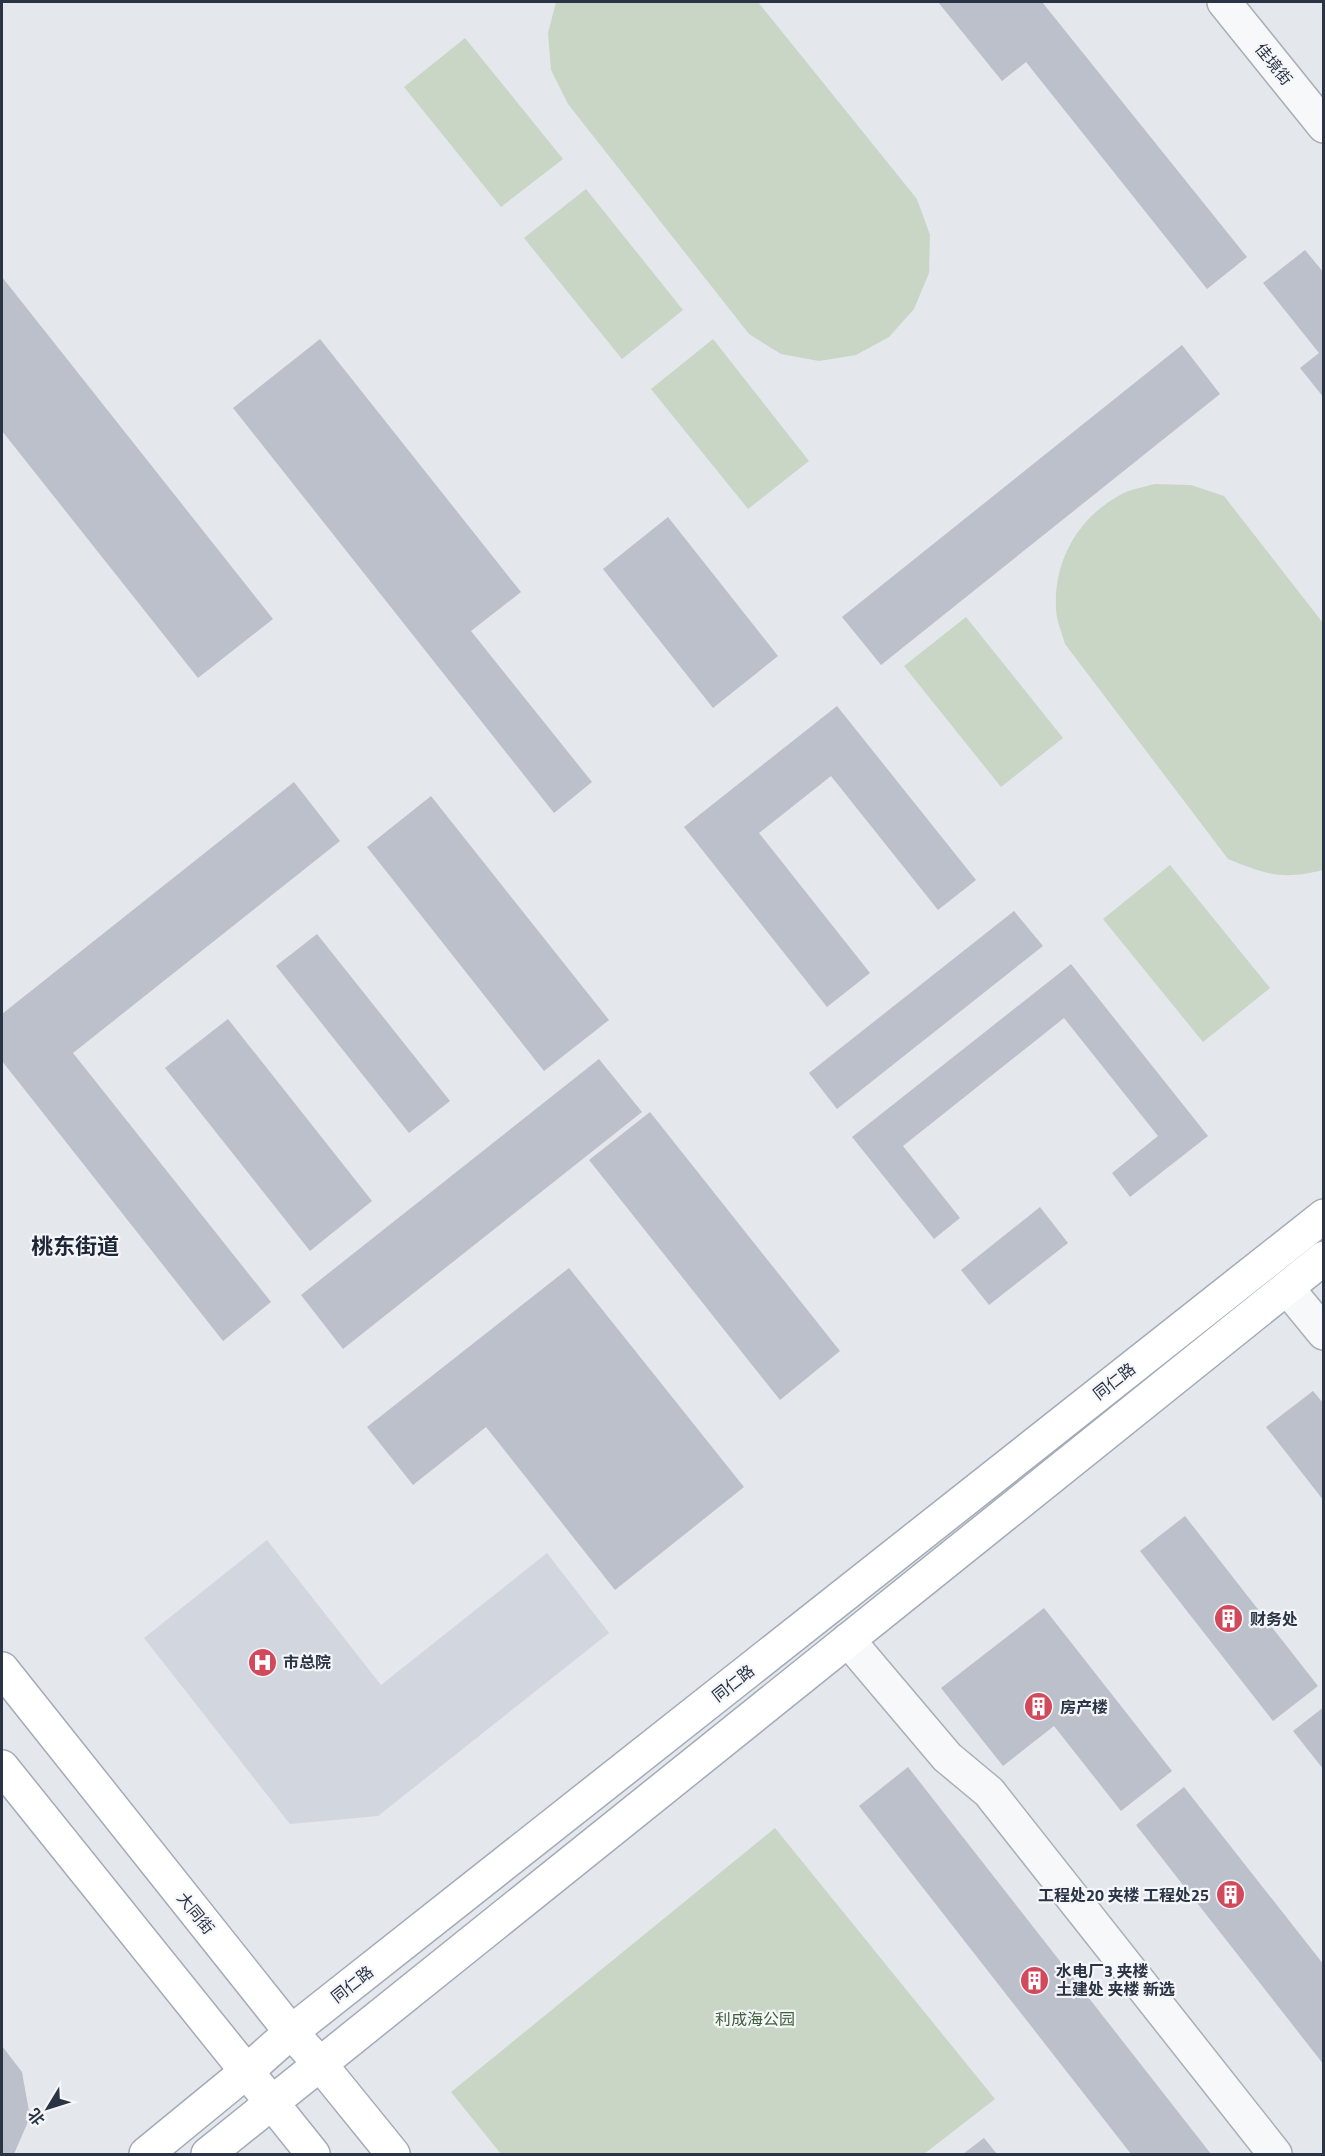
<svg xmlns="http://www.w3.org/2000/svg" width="1325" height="2156" viewBox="0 0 1325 2156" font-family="'Titillium Web','Noto Sans SC',sans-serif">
  <rect width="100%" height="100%" fill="#e4e7ec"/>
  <path fill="#d2d6de" d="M267,1540L381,1685L547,1553L609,1633L378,1816L290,1824L144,1638Z"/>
  <g fill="#c9d6c5">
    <path d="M556,2H758L917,199L930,235L929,273L914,309L889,337L856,355L819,361L781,354L749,334L568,104L551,70L548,33Z"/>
    <path d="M465,38L563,159L501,207L404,87Z"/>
    <path d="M586,189L683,310L622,359L524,238Z"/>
    <path d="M713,339L809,461L748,509L651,389Z"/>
    <path d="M1155,484L1191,485L1224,496L1323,623V870C1282,880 1267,875 1228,859L1065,644C1062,633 1056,620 1056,608C1054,560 1078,518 1120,495C1130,489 1144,487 1155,484Z"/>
    <path d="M966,617L1063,738L1001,787L904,666Z"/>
    <path d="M1170,865L1270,988L1203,1042L1103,919Z"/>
    <path d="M775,1828L995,2099L924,2154H501L451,2092Z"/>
  </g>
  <g fill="#bbc0ca">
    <path d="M938,2H1042L1247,257L1207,289L1026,62L1002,81Z"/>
    <path d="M1305,250L1324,273V398L1300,368L1319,353L1263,283Z"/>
    <path d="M2,277L273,619L198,678L2,431Z"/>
    <path d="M320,339L521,592L471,631L592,782L554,813L233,408Z"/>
    <path d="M1182,345L1220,394L881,665L842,617Z"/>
    <path d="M668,517L778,656L713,708L603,569Z"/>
    <path d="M837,706L976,880L938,910L831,776L759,833L870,973L827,1007L684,827Z"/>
    <path d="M294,782L340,841L73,1053L271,1302L223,1341L2,1061V1014Z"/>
    <path d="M431,796L609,1020L544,1071L367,847Z"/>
    <path d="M1014,911L1043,946L837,1109L809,1073Z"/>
    <path d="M317,934L450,1101L409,1133L276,966Z"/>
    <path d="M1071,964L1208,1136L1130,1197L1112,1173L1158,1136L1064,1018L903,1146L960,1218L934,1239L852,1137Z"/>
    <path d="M228,1019L372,1201L310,1251L165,1068Z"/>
    <path d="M599,1059L642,1112L343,1349L301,1295Z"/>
    <path d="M650,1112L840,1351L780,1400L589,1160Z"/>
    <path d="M1040,1207L1068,1243L989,1305L961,1270Z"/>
    <path d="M569,1268L744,1487L615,1590L486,1427L413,1485L367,1427Z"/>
    <path d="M1313,1391L1324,1404V1501L1266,1427Z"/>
    <path d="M1185,1516L1318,1686L1273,1721L1140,1551Z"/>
    <path d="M1044,1608L1172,1771L1121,1811L1054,1726L1003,1766L941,1688Z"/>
    <path d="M1324,1707V1770L1293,1731Z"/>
    <path d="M908,1767L1211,2154H1131L859,1806Z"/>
    <path d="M1184,1787L1324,1965V2065L1136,1825Z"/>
    <path d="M2,2046L22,2072L30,2117L14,2154H2Z"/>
    <path d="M984,2138L997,2154H963Z"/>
  </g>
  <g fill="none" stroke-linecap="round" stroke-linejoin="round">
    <defs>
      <g id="minor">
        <path d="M1287,1288L1324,1333"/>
        <path d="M848,1640L947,1757L989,1792L1275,2154"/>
      </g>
      <path id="tertiary" d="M1224,2L1324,126"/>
      <g id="primary">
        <path d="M2,1669L291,2032L320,2064L393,2154"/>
        <path d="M2,1767L313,2154"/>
        <path d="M146,2154L246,2072L291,2032L1324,1216"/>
        <path d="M208,2154L1324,1258"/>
      </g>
    </defs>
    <use href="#minor" stroke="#a9aeb7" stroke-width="36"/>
    <use href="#tertiary" stroke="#a9aeb7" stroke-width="36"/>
    <use href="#primary" stroke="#a3abb8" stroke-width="36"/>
    <use href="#minor" stroke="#f7f8fa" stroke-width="33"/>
    <use href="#tertiary" stroke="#f7f8fa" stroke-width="33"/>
    <use href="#primary" stroke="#fff" stroke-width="33"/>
  </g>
  <defs>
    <symbol id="building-disc" viewBox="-11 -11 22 22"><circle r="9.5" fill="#d1495b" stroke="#f4f6f9"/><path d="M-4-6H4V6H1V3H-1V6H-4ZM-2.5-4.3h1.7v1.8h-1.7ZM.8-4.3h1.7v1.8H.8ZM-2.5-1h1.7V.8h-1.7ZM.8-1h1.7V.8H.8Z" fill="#fff"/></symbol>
    <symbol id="hospital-disc" viewBox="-11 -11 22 22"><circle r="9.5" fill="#d1495b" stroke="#f4f6f9"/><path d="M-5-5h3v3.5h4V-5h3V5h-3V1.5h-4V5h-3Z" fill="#fff"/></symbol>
  </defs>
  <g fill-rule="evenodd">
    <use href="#building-disc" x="1212" y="1602" width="33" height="33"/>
    <use href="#hospital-disc" x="246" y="1646" width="33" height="33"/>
    <use href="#building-disc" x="1022" y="1690" width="33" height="33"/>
    <use href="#building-disc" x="1214" y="1878" width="33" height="33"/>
    <use href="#building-disc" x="1018" y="1964" width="33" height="33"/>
  </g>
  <g text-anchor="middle" stroke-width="4.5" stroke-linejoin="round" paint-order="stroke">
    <g font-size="16" fill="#2b3445" stroke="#f4f6f9">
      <text transform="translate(1274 64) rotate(51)" y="6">佳境街</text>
      <text transform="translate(1114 1381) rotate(-38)" y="6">同仁路</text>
      <text transform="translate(733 1683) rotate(-38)" y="6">同仁路</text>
      <text transform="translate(196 1913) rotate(51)" y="6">大同街</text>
      <text transform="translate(352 1984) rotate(-38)" y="6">同仁路</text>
    </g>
    <g font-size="16" font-weight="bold" fill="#2b3445" stroke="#f4f6f9" text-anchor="start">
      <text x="1250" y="1625">财务处</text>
      <text x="283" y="1668">市总院</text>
      <text x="1060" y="1713">房产楼</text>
      <text x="1209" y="1901" text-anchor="end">工程处20 夹楼 工程处25</text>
      <text x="1056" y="1977">水电厂3 夹楼<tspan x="1056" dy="18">土建处 夹楼 新选</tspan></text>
    </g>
    <g font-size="16" fill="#3f6138" stroke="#f4f6f9">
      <text x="755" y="2025">利成海公园</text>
    </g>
    <g font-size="22" font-weight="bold" fill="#1d2536" stroke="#f4f6f9">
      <text x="75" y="1254">桃东街道</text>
    </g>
  </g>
  <rect width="1325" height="2156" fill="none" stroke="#2b3445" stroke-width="6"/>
  <g transform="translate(48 2108) rotate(232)" stroke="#f4f6f9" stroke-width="4.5" paint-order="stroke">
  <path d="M0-4.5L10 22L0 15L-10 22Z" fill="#2b3445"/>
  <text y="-9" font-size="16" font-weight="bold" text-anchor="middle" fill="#2b3445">北</text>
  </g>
</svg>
